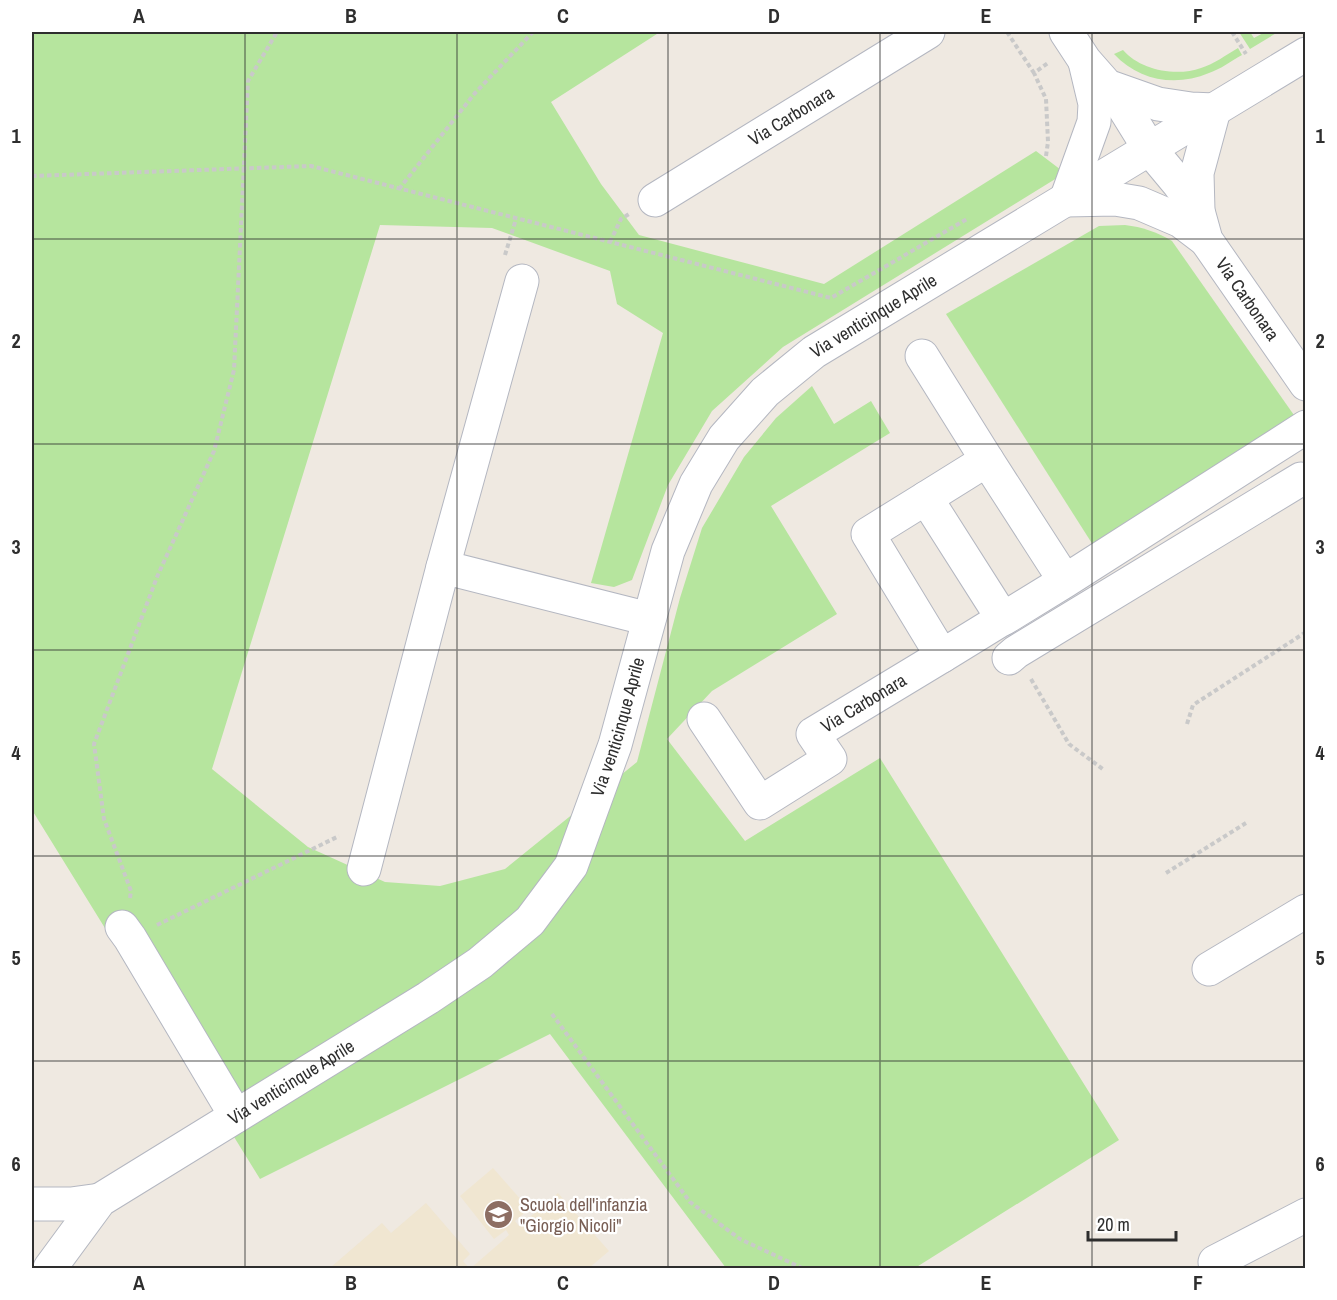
<svg xmlns="http://www.w3.org/2000/svg" width="1337" height="1300" viewBox="0 0 1337 1300" font-family="'Archivo Narrow',sans-serif">
  <rect width="100%" height="100%" fill="#efe9e1"/>
  <g fill="#f0e6d1">
    <path d="M493,1168L529,1209L515,1221L519,1226L558,1193L609,1251L589,1268H471L509,1235L506,1230L494,1239L460,1196Z"/>
    <path d="M426,1203L470,1254L463,1261L469,1268H330L382,1223L391,1233Z"/>
  </g>
  <g fill="#b6e59e">
    <path d="M32,32H660L551,102L601,184L639,235L824,284L1036,151L1065,173L783,347L712,411L668,485L632,580L614,587L591,583L663,333L617,304L610,271L492,228L380,225L212,769L308,847L385,882L440,886L505,869L637,762L680,598L702,528L744,457L776,418L812,386L834,424L871,401L890,433L771,506L837,614L712,691L667,739L745,841L880,758L1119,1140L915,1268H726L550,1034L260,1179L32,810Z"/>
    <path d="M1239,32H1250L1254,38L1265,32H1278L1250,49Z"/>
    <path d="M1238,48L1242,55C1231,61 1221,69 1209,73C1176,87 1139,81 1114,54L1123,50C1140,70 1176,77 1201,68C1214,64 1226,55 1238,48Z"/>
    <path d="M1125,225C1142,227 1157,232 1172,241L1296,418L1093,545L946,314L1099,226Z"/>
  </g>
  <g fill="none" stroke-linecap="round" stroke-linejoin="round">
    <defs>
      <g id="minor">
        <path id="s1" d="M1066,32L1085,61L1107,86L1158,104L1191,109L1214,110L1197,173L1198,211L1206,240L1306,384"/>
        <path d="M1085,62L1095,104L1094,122L1066,200L1115,199L1139,203L1181,221L1206,240"/>
        <path d="M1107,86L1123,106L1149,148L1179,184L1198,211"/>
        <path id="s2" d="M655,200L928,32"/>
        <path d="M922,356L987,460"/>
        <path d="M926,498L868,534L942,656L1007,616"/>
        <path d="M443,567L649,619"/>
        <path d="M1065,581L987,460L926,498L1003,619L1065,581L1306,427"/>
        <path d="M1009,658L1016,652L1301,479"/>
        <path id="s3" d="M704,719L760,803L830,759L813,734L942,656"/>
        <path d="M364,869L443,567L522,281"/>
        <path d="M122,927L130,938L236,1116"/>
        <path d="M1209,969L1306,911"/>
        <path d="M32,1204H71L100,1200"/>
        <path id="s4" d="M50,1268L100,1200L428,998L480,963L530,921L571,866L615,745L668,551L696,484L724,438L765,392L814,352L1306,54"/>
        <path d="M1217,1268L1215,1262L1306,1215"/>
      </g>
    </defs>
    <use href="#minor" stroke="#b4b7c1" stroke-width="35"/>
    <g stroke="#c9c9c9" stroke-width="4" stroke-dasharray="4.5 3" stroke-linecap="butt">
      <path d="M1007,32L1034,73"/>
      <path d="M1232,32L1246,54"/>
      <path d="M1046,156L1048,142L1046,99L1034,73L1048,63"/>
      <path d="M32,176L311,166L831,298L967,219"/>
      <path d="M399,189L475,93L533,32"/>
      <path d="M610,242L621,219L629,214"/>
      <path d="M505,255L516,219"/>
      <path d="M1031,679L1069,744L1104,770"/>
      <path d="M1187,724L1193,705L1306,632"/>
      <path d="M1166,873L1246,823"/>
      <path d="M130,898L131,891L104,819L94,744L157,577L214,451L234,370L248,81L277,32"/>
      <path d="M157,925L339,836"/>
      <path d="M552,1014L690,1202L740,1239L802,1268"/>
    </g>
    <use href="#minor" stroke="#fff" stroke-width="33"/>
  </g>
  <path fill="none" stroke="#2e2e2e" stroke-width="1.5" stroke-opacity="0.55" d="M245,32V1268M457,32V1268M668,32V1268M880,32V1268M1092,32V1268M32,239H1306M32,444H1306M32,650H1306M32,856H1306M32,1061H1306"/>
  <defs>
    <symbol id="school-disc" viewBox="-11 -11 22 22"><circle r="9.5" fill="#8d6e63" stroke="#fff"/><path d="M0-5L7-2L0 1L-7-2ZM-4 1L0 2.5L4 1V4Q0 6-4 4Z" fill="#fff"/></symbol>
  </defs>
  <g fill-rule="evenodd">
    <use href="#school-disc" x="482" y="1198" width="33" height="33"/>
  </g>
  <g text-anchor="middle" stroke-width="4.5" stroke-linejoin="round" paint-order="stroke">
    <g font-size="18" fill="#2e2e2e" stroke="#fff">
      <text dy="6" stroke="none"><textPath href="#s2" startOffset="160">Via Carbonara</textPath></text>
      <text dy="6" stroke="none"><textPath href="#s1" startOffset="384">Via Carbonara</textPath></text>
      <text dy="6" stroke="none"><textPath href="#s4" startOffset="1317">Via venticinque Aprile</textPath></text>
      <text dy="6" stroke="none"><textPath href="#s3" startOffset="273">Via Carbonara</textPath></text>
      <text dy="6" stroke="none"><textPath href="#s4" startOffset="813">Via venticinque Aprile</textPath></text>
      <text dy="6" stroke="none"><textPath href="#s4" startOffset="309">Via venticinque Aprile</textPath></text>
    </g>
    <g font-size="18" fill="#785e54" stroke="#fff" text-anchor="start">
      <text x="520" y="1211">Scuola dell'infanzia<tspan x="520" dy="21">"Giorgio Nicoli"</tspan></text>
    </g>
  </g>
  <rect width="1337" height="1300" fill="none" stroke="#ffffff" stroke-width="66"/>
  <path d="M1088 1231v9h88v-9" fill="none" stroke="#2e2e2e" stroke-width="3"/>
  <text x="1097" y="1231" font-size="18" fill="#2e2e2e" stroke="#ffffff" stroke-width="4.5" paint-order="stroke">20 m</text>
  <rect x="33" y="33" width="1271" height="1234" fill="none" stroke="#2e2e2e" stroke-width="2"/>
  <g font-size="20" text-anchor="middle" font-weight="bold" fill="#2e2e2e">
    <text x="139" y="23">A</text>
    <text x="351" y="23">B</text>
    <text x="563" y="23">C</text>
    <text x="774" y="23">D</text>
    <text x="986" y="23">E</text>
    <text x="1198" y="23">F</text>
    <text x="16" y="143">1</text>
    <text x="1320" y="143">1</text>
    <text x="16" y="348">2</text>
    <text x="1320" y="348">2</text>
    <text x="16" y="554">3</text>
    <text x="1320" y="554">3</text>
    <text x="16" y="760">4</text>
    <text x="1320" y="760">4</text>
    <text x="16" y="965">5</text>
    <text x="1320" y="965">5</text>
    <text x="16" y="1171">6</text>
    <text x="1320" y="1171">6</text>
    <text x="139" y="1290">A</text>
    <text x="351" y="1290">B</text>
    <text x="563" y="1290">C</text>
    <text x="774" y="1290">D</text>
    <text x="986" y="1290">E</text>
    <text x="1198" y="1290">F</text>
  </g>
</svg>
